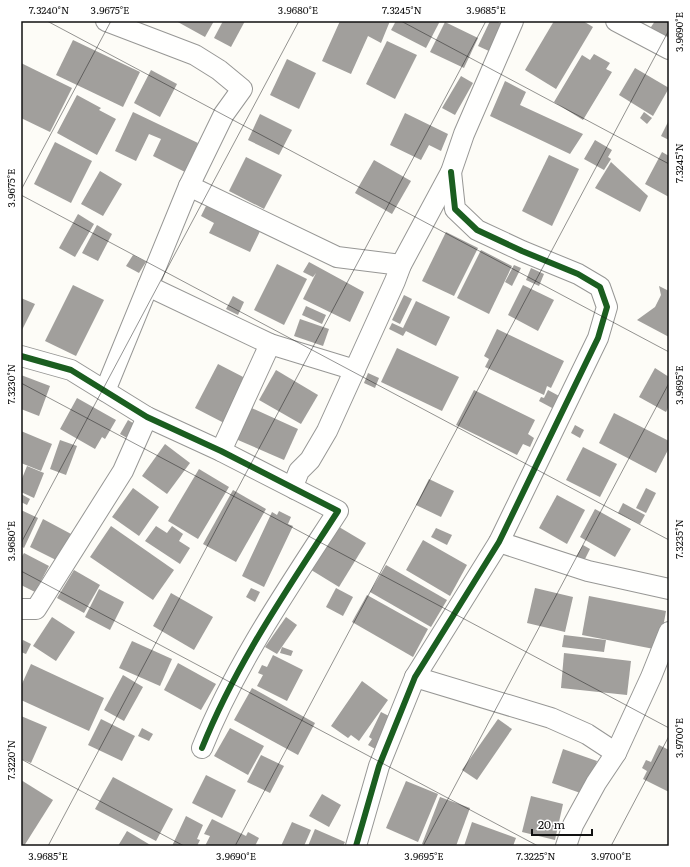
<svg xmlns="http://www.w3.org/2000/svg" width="690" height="867" viewBox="0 0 690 867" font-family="Literata,serif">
  <rect width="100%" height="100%" fill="#fdfcf7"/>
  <g fill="#a19f9c">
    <path d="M176,21H214L205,37Z"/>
    <path d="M223,21H245L231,47L214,38Z"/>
    <path d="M340,21H390L381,43L368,36L351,74L322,61Z"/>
    <path d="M396,21H440L426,48L391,30Z"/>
    <path d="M490,21H496L504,25L491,52L478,46Z"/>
    <path d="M554,21H583L593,27L556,89L525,70Z"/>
    <path d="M655,21L669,22V42L649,30Z"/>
    <path d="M445,22L478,38L464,68L430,52Z"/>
    <path d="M73,40L140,72L123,107L56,75Z"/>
    <path d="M387,41L417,55L395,99L366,84Z"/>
    <path d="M594,54L610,63L606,69L612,72L583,120L554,102L582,55L590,60Z"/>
    <path d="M287,59L316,73L299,109L270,95Z"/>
    <path d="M21,63L72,88L50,132L21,118Z"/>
    <path d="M635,68L669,88L653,116L619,95Z"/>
    <path d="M151,70L177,84L160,117L134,103Z"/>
    <path d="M461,76L473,83L455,115L442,108Z"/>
    <path d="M505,81L526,92L520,105L583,134L570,154L490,116Z"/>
    <path d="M77,95L101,108L99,110L116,119L97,155L57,133Z"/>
    <path d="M133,112L198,143L185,172L153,156L161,139L149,134L136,161L115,151Z"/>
    <path d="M644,112L652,118L647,124L640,118Z"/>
    <path d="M405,113L448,134L441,151L429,145L421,160L390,145Z"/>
    <path d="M260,114L292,130L279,155L248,140Z"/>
    <path d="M669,120V140L661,136Z"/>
    <path d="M595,140L612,150L608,157L611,159L604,170L584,159Z"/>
    <path d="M55,142L92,161L71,203L34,184Z"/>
    <path d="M662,152L669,156V197L645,184Z"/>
    <path d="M549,155L579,169L552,226L522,211Z"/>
    <path d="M246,157L282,175L264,209L229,191Z"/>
    <path d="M374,160L411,181L392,214L355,193Z"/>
    <path d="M611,162L648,196L640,212L595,188Z"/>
    <path d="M100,171L122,184L103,216L81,204Z"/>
    <path d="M207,204L262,227L250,252L209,233L214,223L201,216Z"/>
    <path d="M78,214L94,224L75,257L59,248Z"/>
    <path d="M97,225L112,234L98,261L82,253Z"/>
    <path d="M446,232L478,248L454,296L422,281Z"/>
    <path d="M481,250L512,266L489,314L457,298Z"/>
    <path d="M133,255L146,262L139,273L126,266Z"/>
    <path d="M309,262L364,292L350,322L303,299L316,273L313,277L303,272Z"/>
    <path d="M277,264L307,279L284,325L254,310Z"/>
    <path d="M514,265L521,268L512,286L505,282Z"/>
    <path d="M531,268L544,274L539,286L526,280Z"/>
    <path d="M73,285L104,300L76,356L45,341Z"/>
    <path d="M523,285L554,300L538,331L508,315Z"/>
    <path d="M659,286L669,291V337L637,320L655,307L661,295Z"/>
    <path d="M404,295L412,299L400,324L392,320Z"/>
    <path d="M233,296L244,302L238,315L226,309Z"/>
    <path d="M21,298L35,304L21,332Z"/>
    <path d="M416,301L450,317L436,346L406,331L403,336L389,329L392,323L403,328Z"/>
    <path d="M306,306L326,315L322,324L302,315Z"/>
    <path d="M300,319L329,329L323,346L294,336Z"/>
    <path d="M497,329L564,361L551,388L547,386L544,395L485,367L489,359L484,356Z"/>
    <path d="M397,348L459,377L442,411L381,382Z"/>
    <path d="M218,364L249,380L226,424L195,408Z"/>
    <path d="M655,368L669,377V406L666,412L639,397Z"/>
    <path d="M276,370L318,395L301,424L259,400Z"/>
    <path d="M368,373L379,378L375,388L364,383Z"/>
    <path d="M21,375L50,386L39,416L21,409Z"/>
    <path d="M474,390L535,420L528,434L534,438L530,447L523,444L517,455L456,425Z"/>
    <path d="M548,390L561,397L554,409L539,401L541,397L544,398Z"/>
    <path d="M77,398L116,420L105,439L102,437L95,449L60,429Z"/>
    <path d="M245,405L298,429L284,460L231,437Z"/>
    <path d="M614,413L669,441V448L656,473L599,443Z"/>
    <path d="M128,420L138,426L129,439L120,434Z"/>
    <path d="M575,425L584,430L580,438L571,433Z"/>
    <path d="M21,431L52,444L41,471L21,463Z"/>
    <path d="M60,440L77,446L66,475L50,469Z"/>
    <path d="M165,444L190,463L167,494L142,476Z"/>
    <path d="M583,447L617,464L600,497L566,480Z"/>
    <path d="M27,466L44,473L34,498L21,492V481Z"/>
    <path d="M199,469L229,487L198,539L168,521Z"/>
    <path d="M429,479L454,491L441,517L416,505Z"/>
    <path d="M133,488L159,507L139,536L112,517Z"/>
    <path d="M646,488L656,493L646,513L636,508Z"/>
    <path d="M233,490L266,509L236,562L203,544Z"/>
    <path d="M21,494L30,499L27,505L21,502Z"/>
    <path d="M557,495L585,510L567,544L539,528Z"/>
    <path d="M623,503L645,515L640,524L618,513Z"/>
    <path d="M595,509L631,529L615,557L580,537Z"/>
    <path d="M21,510L38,518L24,548L21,546Z"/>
    <path d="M279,511L291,517L288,524L293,526L264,587L242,576L272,512L277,515Z"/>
    <path d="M43,519L73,535L60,562L30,547Z"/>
    <path d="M334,524L366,543L339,587L308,568Z"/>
    <path d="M111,526L174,570L153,600L90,557Z"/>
    <path d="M156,526L167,533L172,526L183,534L179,541L190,548L180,564L145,541Z"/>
    <path d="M436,528L452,535L447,545L431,537Z"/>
    <path d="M423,540L467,565L450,596L406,570Z"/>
    <path d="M583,545L590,549L584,561L576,557Z"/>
    <path d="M24,553L49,566L35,592L21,585V558Z"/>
    <path d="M386,565L447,600L431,627L370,592Z"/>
    <path d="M74,570L100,585L84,613L57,598Z"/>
    <path d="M251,588L260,592L255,602L246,597Z"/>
    <path d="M336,588L353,597L343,616L326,607Z"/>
    <path d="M535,588L573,597L565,632L527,623Z"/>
    <path d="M99,589L124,602L110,630L85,617Z"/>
    <path d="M171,593L213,617L194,650L153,626Z"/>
    <path d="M367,595L428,629L413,657L352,622Z"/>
    <path d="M589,596L666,611L659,650L582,635Z"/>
    <path d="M52,617L75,632L56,661L33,646Z"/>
    <path d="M286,617L297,625L277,654L265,647Z"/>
    <path d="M564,635L606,640L604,652L562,647Z"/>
    <path d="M23,640L31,644L26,654L21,652Z"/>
    <path d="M132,641L172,659L160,686L119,668Z"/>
    <path d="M282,647L293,651L291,656L280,653Z"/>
    <path d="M564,653L631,661L627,695L561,688Z"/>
    <path d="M273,655L303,670L287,701L257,686L263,675L258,673L262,665L267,667Z"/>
    <path d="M178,663L216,684L201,710L164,690Z"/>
    <path d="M31,664L104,698L89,731L21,700V686Z"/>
    <path d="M123,675L143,687L124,721L104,710Z"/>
    <path d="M362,681L388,700L359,741L351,735L348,738L331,726Z"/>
    <path d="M252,688L315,723L298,755L234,720Z"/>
    <path d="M381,712L393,718L377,750L368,745L372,739L369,737Z"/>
    <path d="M21,716L47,727L31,763L21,759Z"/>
    <path d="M101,719L135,736L122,761L88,745Z"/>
    <path d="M498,719L512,729L477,780L462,770Z"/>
    <path d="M142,728L153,734L149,741L138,736Z"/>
    <path d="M230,728L264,746L248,775L214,756Z"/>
    <path d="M659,745L669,750V792L643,779L647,771L642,768L646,760L651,762Z"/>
    <path d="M563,749L597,761L586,795L552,783Z"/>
    <path d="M261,755L284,766L270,793L247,782Z"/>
    <path d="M206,775L236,790L222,818L192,803Z"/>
    <path d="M113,777L173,809L156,841L95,809Z"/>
    <path d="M21,780L53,800L24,846H21Z"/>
    <path d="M406,781L438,794L418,842L386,828Z"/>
    <path d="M322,794L341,805L329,827L309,816Z"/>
    <path d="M531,796L563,804L555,840L522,832Z"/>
    <path d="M440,797L470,808L456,846H427L422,844Z"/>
    <path d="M186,816L203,825L197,839L200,840L197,846H172Z"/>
    <path d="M212,819L246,836L248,832L259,838L255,846H205L210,836L204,834Z"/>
    <path d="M292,822L311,830L304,846H281Z"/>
    <path d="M472,822L516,838L513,846H464Z"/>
    <path d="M315,829L345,842L343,846H308Z"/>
    <path d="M127,831L152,846H118Z"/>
  </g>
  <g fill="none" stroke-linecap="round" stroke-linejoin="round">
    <defs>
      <g id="minor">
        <path d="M616,21L669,49"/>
        <path d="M189,186L337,257L401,265"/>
        <path d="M148,286L270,344L355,370"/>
        <path d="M21,356L71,370L147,417L221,451L338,511C289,587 236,663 202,748"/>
        <path d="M105,391L189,186L224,114L242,89L219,70L195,55L106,21"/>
        <path d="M221,451L270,344"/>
        <path d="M295,489V481L299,471L310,460L327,431L395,281L401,265L451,172L464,134L513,21"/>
        <path d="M499,542L588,571L669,589"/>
        <path d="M21,609H36L123,471L147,417"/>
        <path d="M415,677L551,718L587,734L616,753"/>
        <path d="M356,846L379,766L415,677L499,542L598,338L607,307L600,287L578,274L522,251L477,230L455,209L451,172"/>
        <path d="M566,846L573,825L596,783L616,753L651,677L669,632"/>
      </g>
    </defs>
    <use href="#minor" stroke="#979795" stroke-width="22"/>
    <use href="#minor" stroke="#fffffe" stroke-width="20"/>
    <defs>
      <g id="cycleway">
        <path d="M21,356L71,370L147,417L221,451L338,511C289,587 236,663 202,748"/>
        <path d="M356,846L379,766L415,677L499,542L598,338L607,307L600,287L578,274L522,251L477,230L455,209L451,172"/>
      </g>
    </defs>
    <use href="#cycleway" stroke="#fff" stroke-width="8"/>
    <use href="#cycleway" stroke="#1b5e20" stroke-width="6"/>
  </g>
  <path fill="none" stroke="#111" stroke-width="1" stroke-opacity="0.45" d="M47,21L669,352M401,21L669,164M21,190L111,21M21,195L669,540M21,383L669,728M21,543L299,21M21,571L538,846M21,759L184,846M48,846L486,21M235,846L669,30M423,846L669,383M611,846L669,736"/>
  <rect width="690" height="867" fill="none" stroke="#ffffff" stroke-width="44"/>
  <path d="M532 829v6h60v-6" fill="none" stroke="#111111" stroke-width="2"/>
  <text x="538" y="829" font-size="12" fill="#111111" stroke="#ffffff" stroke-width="3" paint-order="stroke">20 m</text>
  <rect x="22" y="22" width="646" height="823" fill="none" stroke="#111" stroke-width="1.5"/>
  <g font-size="10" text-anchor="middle" fill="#111">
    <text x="49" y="14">7.3240°N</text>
    <text x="110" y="14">3.9675°E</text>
    <text x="298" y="14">3.9680°E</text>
    <text x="402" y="14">7.3245°N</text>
    <text x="486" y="14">3.9685°E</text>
    <text transform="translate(679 32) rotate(-90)" y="4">3.9690°E</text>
    <text transform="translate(679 163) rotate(-90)" y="4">7.3245°N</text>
    <text transform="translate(11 188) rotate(-90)" y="4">3.9675°E</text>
    <text transform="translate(11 384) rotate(-90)" y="4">7.3230°N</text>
    <text transform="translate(679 385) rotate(-90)" y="4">3.9695°E</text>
    <text transform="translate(679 539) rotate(-90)" y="4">7.3235°N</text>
    <text transform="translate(11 541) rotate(-90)" y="4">3.9680°E</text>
    <text transform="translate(679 738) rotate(-90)" y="4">3.9700°E</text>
    <text transform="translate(11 760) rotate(-90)" y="4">7.3220°N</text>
    <text x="48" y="860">3.9685°E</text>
    <text x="236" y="860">3.9690°E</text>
    <text x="424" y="860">3.9695°E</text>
    <text x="536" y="860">7.3225°N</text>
    <text x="611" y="860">3.9700°E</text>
  </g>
</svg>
